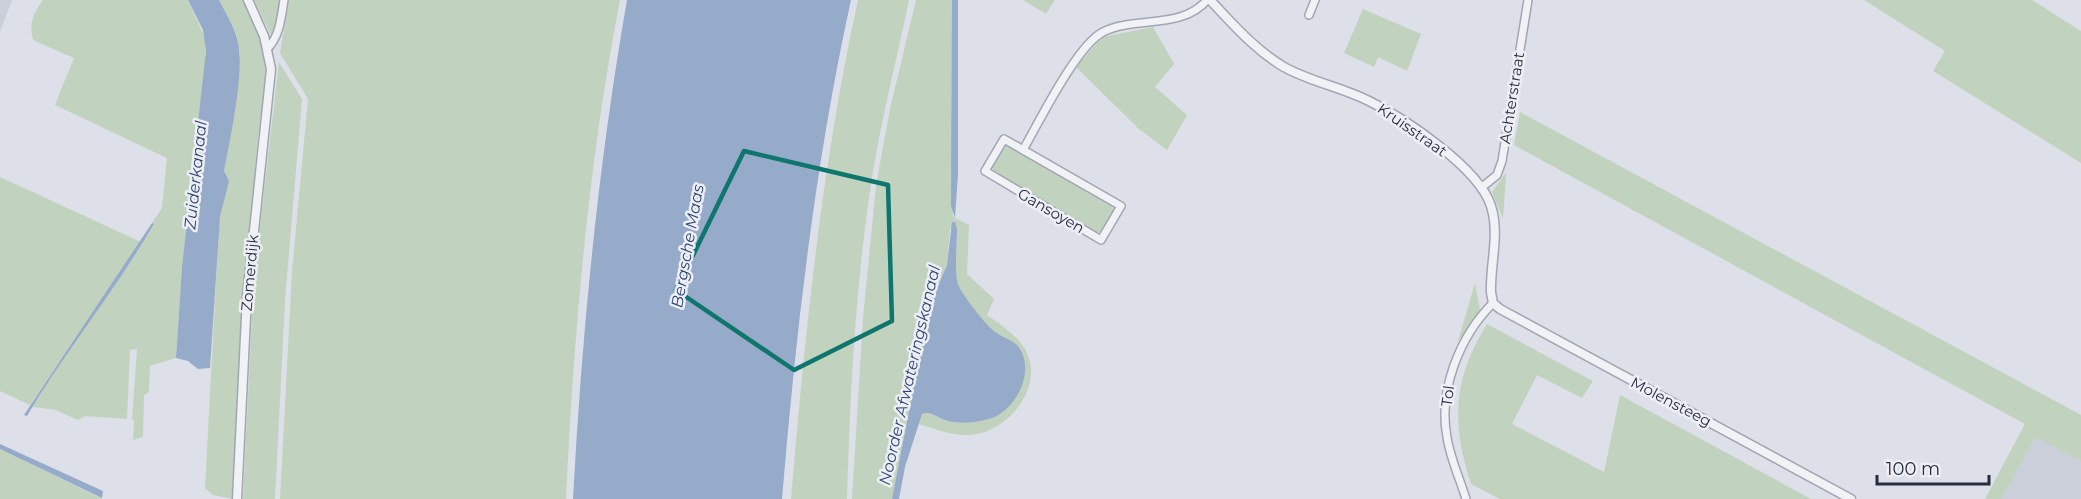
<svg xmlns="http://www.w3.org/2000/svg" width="2081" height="499" viewBox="0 0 2081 499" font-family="Montserrat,sans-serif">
  <rect width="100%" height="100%" fill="#dde0e8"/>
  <g fill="#cbcfda">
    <path d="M0,0H12L0,32Z"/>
    <path d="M2035,436L2081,461V499H2002Z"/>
  </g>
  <g fill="#c1d2be">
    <path d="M43,0H188L205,38L206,68L182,267L176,358L150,366L149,392L144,395L143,437L133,440L134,420L132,419L137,349L130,350L127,419L85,416L78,420L56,410L33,407C70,343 117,288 154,225L152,223L162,208L167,158L55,105L74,58L33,40C29,22 33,14 43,0Z"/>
    <path d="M219,0H244L264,43L267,72L258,136L239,374L233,499L213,495L205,488L219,226L227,178L224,171L240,53L237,36Z"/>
    <path d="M254,0H283L275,43Z"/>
    <path d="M289,0H620C588,164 574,332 566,499H280L292,272L308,99L280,53Z"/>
    <path d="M858,0H909C896,64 879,127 870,191C855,292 850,397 847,499H791C805,332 822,164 858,0Z"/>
    <path d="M916,0H952L953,217L969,225L967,274L994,299L987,315C1001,325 1020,337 1027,353C1044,391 1004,437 963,435C948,434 933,428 918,424L922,414C933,412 938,419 948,421C960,424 977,423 989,419C1016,410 1036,373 1017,346C1012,339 1001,337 994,331C981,321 965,299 958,284C953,273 957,243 957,230L950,229L947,265L936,291L921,349L892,499H852L863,318L876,186L890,109Z"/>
    <path d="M1023,0H1055L1046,14Z"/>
    <path d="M1864,0H2032L2081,31V163L1933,71L1945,51Z"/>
    <path d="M1363,9L1421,34L1407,71L1378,57L1374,67L1344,53Z"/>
    <path d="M1153,27L1174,64L1155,87L1187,115L1167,150L1139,129L1076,67L1102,37Z"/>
    <path d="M279,62L302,99L285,300L275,499H243L254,278Z"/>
    <path d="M1520,112L2081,415V461L2035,437L2002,499H1985L2025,424L1514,145Z"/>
    <path d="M1007,144L1112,205L1114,213L1103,231L1095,233L994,173L992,166Z"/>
    <path d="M1506,173V175L1503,219L1492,192Z"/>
    <path d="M0,177L141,242L30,405L0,391Z"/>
    <path d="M1475,283L1480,311L1458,341Z"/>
    <path d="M1487,324L1593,381L1582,398L1537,375L1512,424L1604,472L1620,395L1811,499H1500L1471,484C1451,423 1453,379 1487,324Z"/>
    <path d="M0,449L103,499H0Z"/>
  </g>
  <g fill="#96aaca">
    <path d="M188,0H219C225,12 233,25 237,38C246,68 230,138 224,171L229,181L220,217L210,368L198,369L188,361L176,358L182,267L206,51L203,30Z"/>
    <path d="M627,0H851C815,164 796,331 782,499H573C582,331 598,166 627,0Z"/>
    <path d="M952,0H958V174L955,218L951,206Z"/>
    <path d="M952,222H955L957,229C957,243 954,272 958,284C963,296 984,323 994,331C1001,337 1011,339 1017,345C1038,369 1015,413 989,419C976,423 961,424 948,421C938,419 933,411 922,414L905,467L899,499H892L921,349L936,291L947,265Z"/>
    <path d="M152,223L154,224C115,291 66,350 27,416L24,415Z"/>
    <path d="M0,444L103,491L102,498L0,449Z"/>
  </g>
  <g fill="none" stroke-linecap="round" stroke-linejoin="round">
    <defs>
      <g id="minor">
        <path d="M1309,15L1315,0"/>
        <path d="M268,48C280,35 281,18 284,0"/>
        <path d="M1004,139L1121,206L1101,240L985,171Z"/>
        <path d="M1023,150C1039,122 1077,45 1103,32C1133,16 1182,30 1207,0"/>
        <path d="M1481,188L1497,175L1502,161L1528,0"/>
        <path d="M1466,499C1460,479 1450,458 1447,437C1438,390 1460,336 1493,303"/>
      </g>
      <g id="tertiary">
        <path d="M1210,0C1233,24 1255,50 1284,67C1311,82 1341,87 1369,101C1404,118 1479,168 1491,206C1500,234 1490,264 1491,292L1493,303L1500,309L1851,499"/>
        <path d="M237,499L247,297L271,69L264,36L248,0"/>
      </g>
    </defs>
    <use href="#minor" stroke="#a2a6b2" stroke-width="10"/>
    <use href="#tertiary" stroke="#a2a6b2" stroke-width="11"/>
    <use href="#minor" stroke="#f0f2f6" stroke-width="7"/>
    <use href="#tertiary" stroke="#f0f2f6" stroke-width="8"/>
  </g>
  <path fill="none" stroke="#0f766e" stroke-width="4.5" stroke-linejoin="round" d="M744,151L888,185L892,321L794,370L676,290Z"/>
  <g text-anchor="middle" stroke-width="5" stroke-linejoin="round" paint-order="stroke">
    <g font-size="15" fill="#262c3f" stroke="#edeff5">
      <text transform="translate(1512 98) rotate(-81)" y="5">Achterstraat</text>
      <text transform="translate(1412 130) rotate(35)" y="5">Kruisstraat</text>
      <text transform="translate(1051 211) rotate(30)" y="5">Gansoyen</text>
      <text transform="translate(250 273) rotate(-85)" y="5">Zomerdijk</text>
      <text transform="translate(1448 396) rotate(-82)" y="5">Tol</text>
      <text transform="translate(1671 402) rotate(28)" y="5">Molensteeg</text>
    </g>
    <g font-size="16" font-style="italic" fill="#2e4675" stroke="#edeff5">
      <text transform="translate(195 175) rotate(-84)" y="6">Zuiderkanaal</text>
      <text transform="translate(687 246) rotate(-80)" y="6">Bergsche Maas</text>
      <text transform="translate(909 375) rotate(-77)" y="6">Noorder Afwateringskanaal</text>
    </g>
  </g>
  <path d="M1877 475v9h112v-9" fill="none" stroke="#262c3f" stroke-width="3"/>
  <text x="1886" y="475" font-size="18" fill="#262c3f" stroke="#edeff5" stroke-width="4.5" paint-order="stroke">100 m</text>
</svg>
